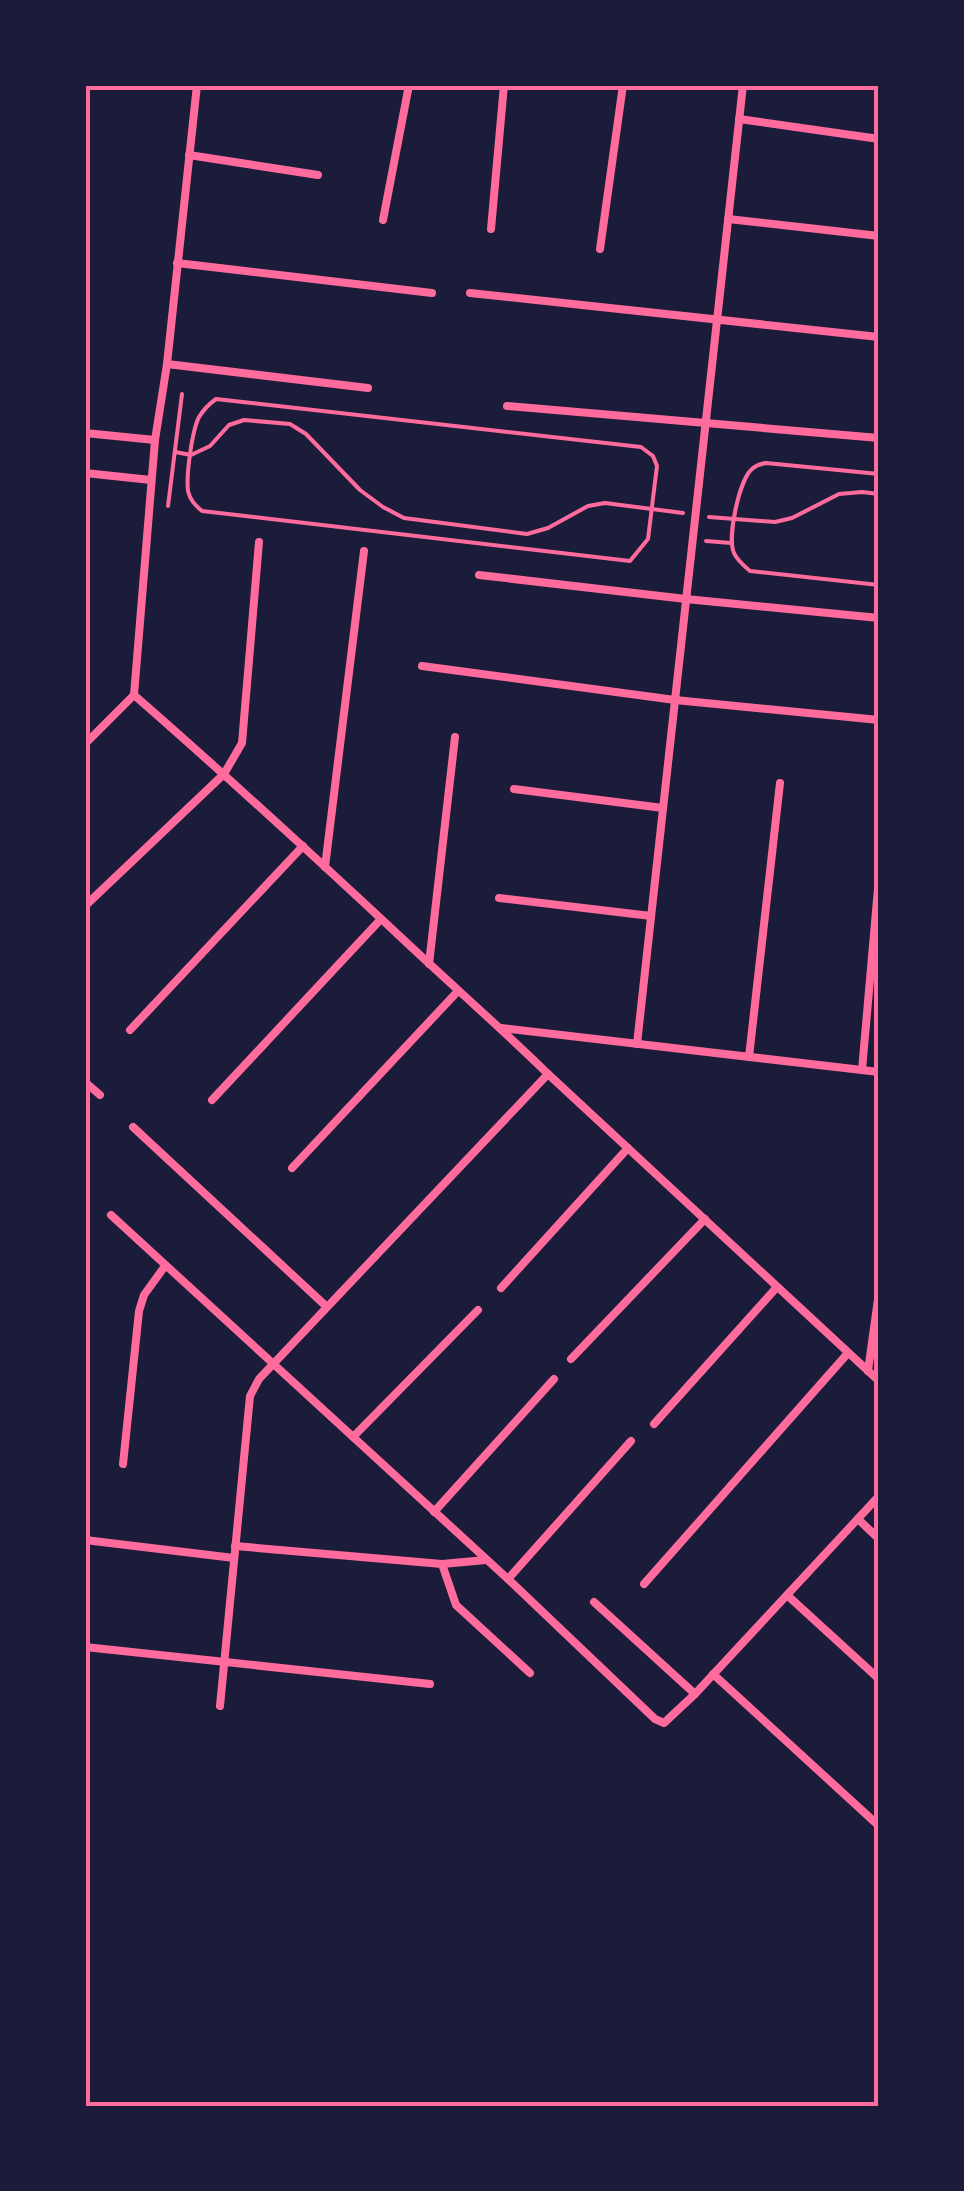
<svg xmlns="http://www.w3.org/2000/svg" width="964" height="2191" viewBox="0 0 964 2191" font-family="Commissioner,sans-serif">
  <rect width="100%" height="100%" fill="#1b1b3a"/>
  <g fill="none" stroke-linecap="round" stroke-linejoin="round">
    <g stroke="#ff6b9d" stroke-width="4">
      <path d="M216,399L641,447L653,456L657,466L648,539L630,561L202,511C195,505 190,500 188,491C186,475 192,431 199,417C204,409 209,404 216,399Z"/>
      <path d="M175,452L191,455L210,446L229,425L244,420L290,424L306,434L360,490L383,507L404,518L527,534L548,528L588,506L605,503L683,513"/>
      <path d="M879,474L766,463C760,464 756,465 752,469C739,480 727,538 734,553C737,560 744,566 750,571L879,585"/>
      <path d="M168,506L182,394"/>
      <path d="M709,517L775,522L792,518L839,494L862,492L879,494"/>
      <path d="M706,541L731,543"/>
    </g>
    <g stroke="#ff6b9d" stroke-width="8">
      <path d="M739,119L879,139"/>
      <path d="M189,155L318,175"/>
      <path d="M728,219L879,236"/>
      <path d="M383,220L409,85"/>
      <path d="M491,229L504,85"/>
      <path d="M600,249L623,85"/>
      <path d="M177,263L432,293"/>
      <path d="M470,293L879,337"/>
      <path d="M167,364L368,388"/>
      <path d="M507,406L879,438"/>
      <path d="M85,433L155,440"/>
      <path d="M85,473L151,480"/>
      <path d="M479,575L686,599L879,618"/>
      <path d="M422,666L675,700L879,720"/>
      <path d="M134,695C227,776 317,859 407,943C454,987 502,1029 548,1074L879,1381"/>
      <path d="M134,695L155,440L167,364L197,85"/>
      <path d="M85,744L134,695"/>
      <path d="M514,789L663,808"/>
      <path d="M325,867L364,551"/>
      <path d="M499,898L651,916"/>
      <path d="M85,906L224,774L242,743L259,542"/>
      <path d="M429,964L455,737"/>
      <path d="M501,1028L879,1072"/>
      <path d="M130,1030L303,846"/>
      <path d="M637,1044L743,85"/>
      <path d="M749,1057L780,783"/>
      <path d="M862,1070L879,877"/>
      <path d="M85,1082L100,1095"/>
      <path d="M212,1100L381,919"/>
      <path d="M133,1127L327,1307"/>
      <path d="M292,1168L458,991"/>
      <path d="M111,1215L508,1579L655,1719L664,1723L695,1694L879,1496"/>
      <path d="M501,1288L628,1148"/>
      <path d="M571,1359L705,1219"/>
      <path d="M868,1371L879,1292"/>
      <path d="M654,1424L777,1287"/>
      <path d="M353,1437L478,1310"/>
      <path d="M123,1464L139,1311L144,1295L165,1266"/>
      <path d="M434,1512L554,1379"/>
      <path d="M858,1519L879,1539"/>
      <path d="M85,1540L234,1558"/>
      <path d="M235,1546L442,1564L486,1560"/>
      <path d="M442,1564L456,1605L530,1673"/>
      <path d="M508,1579L631,1441"/>
      <path d="M644,1584L848,1353"/>
      <path d="M787,1595L879,1679"/>
      <path d="M594,1602L695,1694"/>
      <path d="M85,1647L430,1684"/>
      <path d="M713,1674L879,1826"/>
      <path d="M220,1706L250,1396L259,1379L548,1074"/>
    </g>
  </g>
  <rect width="964" height="2191" fill="none" stroke="#1b1b3a" stroke-width="175"/>
  <rect x="88" y="88" width="788" height="2016" fill="none" stroke="#ff6b9d" stroke-width="4"/>
</svg>
